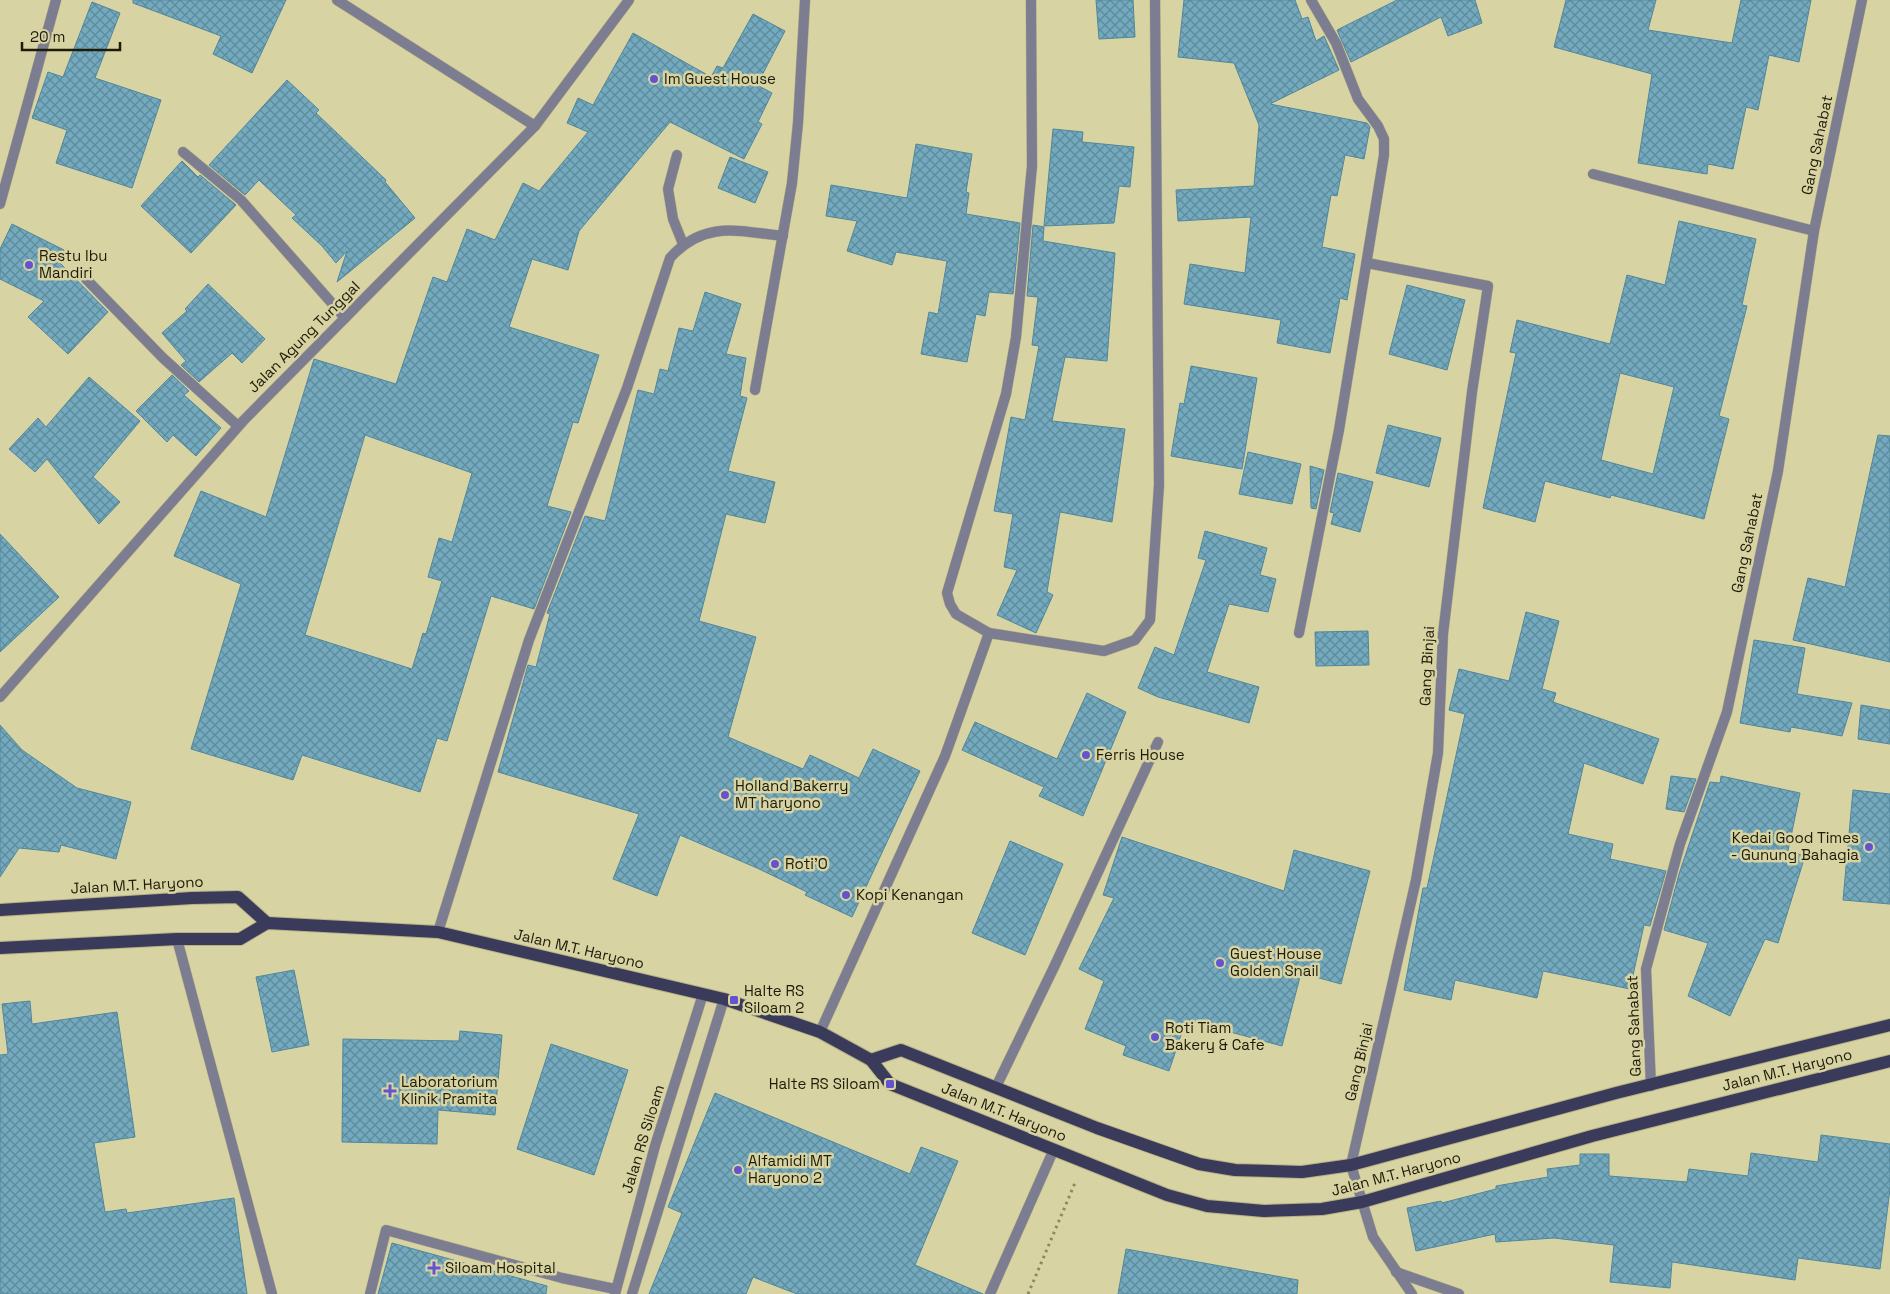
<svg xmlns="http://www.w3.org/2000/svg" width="1890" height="1294" viewBox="0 0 1890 1294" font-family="'Space Grotesk',sans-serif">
  <defs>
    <pattern id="building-cross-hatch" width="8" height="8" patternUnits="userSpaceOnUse" patternTransform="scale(1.25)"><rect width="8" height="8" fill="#73aabf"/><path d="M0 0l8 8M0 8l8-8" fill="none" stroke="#5e8a99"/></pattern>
  </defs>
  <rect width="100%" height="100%" fill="#d8d3a2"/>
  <g fill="url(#building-cross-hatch)" stroke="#50879b" fill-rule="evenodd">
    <path d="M133,0H286L252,73L213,54L221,36L133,3Z"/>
    <path d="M1096,0H1133L1135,37L1099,39Z"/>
    <path d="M1184,0H1295L1302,19L1308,17L1316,41L1324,36L1339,70L1270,104L1367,123L1370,127L1364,159L1345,155L1337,196L1331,195L1322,247L1355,254L1347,300L1340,298L1330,353L1277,343L1281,320L1184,304L1190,264L1245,273L1251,217L1178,221L1176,190L1254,186L1259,125L1234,63L1178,57Z"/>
    <path d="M1397,0H1475L1482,23L1448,36L1441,17L1351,62L1337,30Z"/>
    <path d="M1566,0H1656L1648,30L1732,43L1741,0H1811L1799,62L1769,55L1758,110L1746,107L1733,169L1708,164L1707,174L1638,163L1652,74L1554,47Z"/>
    <path d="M92,2L120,13L95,78L161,100L132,188L56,163L67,130L32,118L48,72L63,77Z"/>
    <path d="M753,14L785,31L757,85L772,93L758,122L762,124L744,159L670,122L579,231L568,270L532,259L509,327L599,355L578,423L573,422L547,506L571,512L534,609L491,596L447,741L437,738L420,792L302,755L293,780L191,749L241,584L174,556L201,491L266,517L314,359L396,384L433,277L447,282L467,229L495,240L523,183L539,191L588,132L567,123L578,98L593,105L633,33L711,77L717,66L723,68ZM365,435L472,473L452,542L439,538L428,577L442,581L426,634L423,633L412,669L305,635Z"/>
    <path d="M287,80L319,110L316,113L386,180L385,182L415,218L337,282L347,251L336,263L322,246L292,218L296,215L259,180L245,195L209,165Z"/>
    <path d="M1053,129L1083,132L1082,142L1134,147L1130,187L1119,186L1114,223L1044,226Z"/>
    <path d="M916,144L972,154L966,192L969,193L966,214L1020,223L1013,294L989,292L985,316L976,314L967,362L921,354L929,312L938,314L947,261L896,252L892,265L847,251L857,221L826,216L831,185L907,198Z"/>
    <path d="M730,157L768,172L755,203L718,188Z"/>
    <path d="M182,161L198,177L200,175L236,205L191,253L141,206Z"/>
    <path d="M1679,221L1756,239L1742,305L1747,306L1719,416L1729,419L1704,519L1611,495L1610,498L1545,481L1535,522L1483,508L1516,353L1510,352L1517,320L1610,344L1627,275L1665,285ZM1620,373L1674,387L1653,474L1601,460Z"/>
    <path d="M12,224L64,250L59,262L108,312L68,354L28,317L44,301L0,279V249Z"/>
    <path d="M1033,225L1044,227L1043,241L1115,253L1107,361L1065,357L1052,421L1125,429L1112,522L1060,512L1047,592L1053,595L1036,633L997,615L1017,570L1004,567L1013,514L994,511L1011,417L1025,420L1039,346L1032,345L1038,297L1027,296Z"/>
    <path d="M208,284L265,339L242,363L232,353L199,382L181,365L186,361L162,333L187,311L185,309Z"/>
    <path d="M1407,285L1465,300L1447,370L1389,354Z"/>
    <path d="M705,292L741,304L726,354L746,358L740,396L747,398L728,471L775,482L765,523L726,514L699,621L756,637L728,737L803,769L810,755L859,778L873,749L920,771L852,917L805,895L807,892L757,868L680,835L657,896L613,879L639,814L498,772L528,665L536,667L550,614L547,613L585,516L605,521L638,390L654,394L660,369L668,371L679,328L693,331Z"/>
    <path d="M1191,366L1257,378L1242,469L1171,456L1180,403L1184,404Z"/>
    <path d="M172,375L189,391L184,395L221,428L196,456L173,435L167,442L136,411Z"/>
    <path d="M89,377L140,421L93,477L120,502L99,524L47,459L35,472L9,449L38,418L46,427Z"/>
    <path d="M1388,425L1441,438L1429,487L1376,473Z"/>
    <path d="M1878,435L1890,436V662L1793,640L1808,578L1845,587Z"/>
    <path d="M1248,452L1301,464L1292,504L1239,494Z"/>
    <path d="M1310,466L1324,470L1316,509L1311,508Z"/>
    <path d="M1338,473L1373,482L1360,532L1331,524L1334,513L1330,512Z"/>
    <path d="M1205,531L1267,548L1260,575L1276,579L1268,612L1229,604L1207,672L1259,687L1249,723L1158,697L1138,688L1155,647L1174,655L1206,560L1198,558Z"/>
    <path d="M0,534L59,597L0,652Z"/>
    <path d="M1526,612L1559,621L1542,689L1556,693L1553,702L1659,739L1643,784L1584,763L1568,834L1613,844L1610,859L1666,871L1650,926L1644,925L1630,989L1543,971L1537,998L1455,980L1451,1000L1404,990L1423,888H1427L1465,714L1449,710L1459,669L1509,681Z"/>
    <path d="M1368,631L1369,665L1316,666L1315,632Z"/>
    <path d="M1754,640L1805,648L1797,694L1852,703L1842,736L1791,727L1790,732L1740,723Z"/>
    <path d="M1087,693L1126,712L1083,816L1039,796L1044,787L962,750L975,722L1057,759Z"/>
    <path d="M1861,705L1890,710V744L1858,739Z"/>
    <path d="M0,725L22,750L77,788L131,802L116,859L61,845L59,852L19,848L0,877Z"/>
    <path d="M1671,776L1696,779L1684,812L1666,809Z"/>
    <path d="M1721,776L1800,793L1788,851L1805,856L1778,943L1765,939L1730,1016L1688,996L1708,943L1664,930L1679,874L1710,782L1720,783Z"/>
    <path d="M1853,790L1890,794V904L1843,900Z"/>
    <path d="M1122,837L1284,891L1294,850L1370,871L1341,984L1301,973L1282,1046L1186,1020L1169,1071L1123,1055L1126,1046L1085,1029L1104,981L1079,969L1114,898L1103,895Z"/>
    <path d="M1010,841L1063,864L1025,955L972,933Z"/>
    <path d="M294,970L309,1045L272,1052L256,977Z"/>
    <path d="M30,1001L32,1024L117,1012L135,1137L94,1143L105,1212L126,1209L127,1213L234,1198L247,1294H0V1055L8,1054L2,1004Z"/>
    <path d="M460,1031L502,1035L495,1115L438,1110L437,1144L342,1142L343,1039L459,1041Z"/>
    <path d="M551,1044L628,1070L594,1175L517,1149Z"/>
    <path d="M715,1093L910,1174L921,1147L958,1161L915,1265L983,1294H797L753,1277L746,1294H649L682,1213L668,1207Z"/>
    <path d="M1821,1135L1890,1144V1189L1880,1269L1798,1258L1795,1280L1672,1262L1670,1288L1610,1282L1614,1245L1554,1238L1496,1242L1495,1234L1416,1251L1407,1208L1441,1201L1442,1203L1496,1189V1186L1548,1177L1547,1169L1580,1165V1154H1609V1176L1687,1182L1689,1169L1748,1176L1751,1153L1818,1162Z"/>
    <path d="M392,1243L547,1286L546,1294H378Z"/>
    <path d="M1126,1249L1298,1280L1297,1294H1118Z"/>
  </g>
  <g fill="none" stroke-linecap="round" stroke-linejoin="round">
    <defs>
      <g id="service">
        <path d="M677,155L668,189L673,219L683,244"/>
        <path d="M1593,174L1814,231"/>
        <path d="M177,939L272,1294"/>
        <path d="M820,1032L945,756L989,633"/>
        <path d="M1651,1086L1646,969L1680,844L1727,712L1778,471L1814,231L1862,0"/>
        <path d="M370,1294L386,1230L562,1278L615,1289"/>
        <path d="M615,1294L655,1146L703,994"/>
        <path d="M632,1294L724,999"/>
      </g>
      <g id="minor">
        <path d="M337,0L535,126"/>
        <path d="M1031,0L1032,166L1016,337L1006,394L947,593L950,604L956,614L989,633L1104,651L1135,640L1150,620L1159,485L1155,0"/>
        <path d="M183,152L241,200L345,318"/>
        <path d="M0,204L56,0"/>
        <path d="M86,279L163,358L238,426"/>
        <path d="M755,390L792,183L798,123L805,0"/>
        <path d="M1299,633L1339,430L1384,155V139L1378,126L1358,99L1336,43L1311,0"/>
        <path d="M0,697L244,420L535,126L629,0"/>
        <path d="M438,932L529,640L627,388L670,258C704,220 738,231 783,236"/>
        <path d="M996,1087L1055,965L1158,742"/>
        <path d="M1351,1165L1416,880L1438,753L1443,634L1472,392L1488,286L1367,263"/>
        <path d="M990,1294L1054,1149"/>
      </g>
      <g id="tertiary">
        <path d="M1351,1165L1373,1237L1412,1294"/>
        <path d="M1396,1272L1459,1294"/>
      </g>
      <g id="primary">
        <path d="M0,910L192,898L238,897L267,923"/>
        <path d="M0,948L177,939H240L267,923L438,932L724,999L820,1032L871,1060L890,1084L1167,1195L1207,1206L1264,1211L1322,1209L1362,1202L1592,1136L1890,1061"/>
        <path d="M871,1060L901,1050L1097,1128L1199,1164L1235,1170L1302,1172L1351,1165L1616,1093L1890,1025"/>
      </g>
    </defs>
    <use href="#service" stroke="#b7b286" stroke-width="11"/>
    <use href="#minor" stroke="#b7b286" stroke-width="11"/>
    <use href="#tertiary" stroke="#b7b286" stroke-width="11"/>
    <use href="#primary" stroke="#b7b286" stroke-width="14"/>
    <path stroke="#8c8864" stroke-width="3" stroke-dasharray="2.5 4" stroke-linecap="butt" d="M1028,1294L1075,1183"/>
    <use href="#service" stroke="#7c7d91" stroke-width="10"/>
    <use href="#minor" stroke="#7c7d91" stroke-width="10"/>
    <use href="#tertiary" stroke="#7c7d91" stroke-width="10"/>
    <use href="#primary" stroke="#3a3a5a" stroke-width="12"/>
  </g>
  <g fill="#6254cd" stroke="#d8d3a2" stroke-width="2">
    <circle cx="654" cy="79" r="5"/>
    <circle cx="29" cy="265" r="5"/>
    <circle cx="1086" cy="755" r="5"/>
    <circle cx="725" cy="795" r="5"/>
    <circle cx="1869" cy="847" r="5"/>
    <circle cx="775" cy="864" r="5"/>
    <circle cx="846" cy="895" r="5"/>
    <circle cx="1220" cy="963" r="5"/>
    <rect x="729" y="995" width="10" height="10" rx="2.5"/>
    <circle cx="1155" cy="1037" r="5"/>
    <rect x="885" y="1079" width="10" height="10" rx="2.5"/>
    <path d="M387.5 1083.5h5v5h5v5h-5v5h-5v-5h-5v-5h5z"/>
    <circle cx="738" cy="1170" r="5"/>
    <path d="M431.5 1260.5h5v5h5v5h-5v5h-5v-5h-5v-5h5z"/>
  </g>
  <g text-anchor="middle" stroke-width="5" stroke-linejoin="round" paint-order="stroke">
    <g font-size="15" fill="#1e1c09" stroke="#d8d3a2" text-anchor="start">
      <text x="664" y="84">Im Guest House</text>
      <text x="39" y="261">Restu Ibu<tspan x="39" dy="17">Mandiri</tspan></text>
      <text x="1096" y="760">Ferris House</text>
      <text x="735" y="791">Holland Bakerry<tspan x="735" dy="17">MT haryono</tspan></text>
      <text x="1859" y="843" text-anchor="end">Kedai Good Times<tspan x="1859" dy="17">- Gunung Bahagia</tspan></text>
      <text x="785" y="869">Roti'O</text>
      <text x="856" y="900">Kopi Kenangan</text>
      <text x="1230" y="959">Guest House<tspan x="1230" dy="17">Golden Snail</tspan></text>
      <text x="744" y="996">Halte RS<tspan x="744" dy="17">Siloam 2</tspan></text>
      <text x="1165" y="1033">Roti Tiam<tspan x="1165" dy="17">Bakery &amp; Cafe</tspan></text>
      <text x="401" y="1087">Laboratorium<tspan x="401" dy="17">Klinik Pramita</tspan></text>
      <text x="880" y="1089" text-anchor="end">Halte RS Siloam</text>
      <text x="748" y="1166">Alfamidi MT<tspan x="748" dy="17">Haryono 2</tspan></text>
      <text x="445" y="1273">Siloam Hospital</text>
    </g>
    <g font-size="15" fill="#1e1c09" stroke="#d8d3a2">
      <text transform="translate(1817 145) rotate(-78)" y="5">Gang Sahabat</text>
      <text transform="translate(304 337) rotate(-45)" y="5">Jalan Agung Tunggal</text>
      <text transform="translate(1747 543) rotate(-78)" y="5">Gang Sahabat</text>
      <text transform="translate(1427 666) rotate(-87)" y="5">Gang Binjai</text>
      <text transform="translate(137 885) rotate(-3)" y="5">Jalan M.T. Haryono</text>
      <text transform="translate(579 949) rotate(13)" y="5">Jalan M.T. Haryono</text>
      <text transform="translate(1634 1026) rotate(-92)" y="5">Gang Sahabat</text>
      <text transform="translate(1359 1062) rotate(-77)" y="5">Gang Binjai</text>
      <text transform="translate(1787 1070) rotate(-14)" y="5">Jalan M.T. Haryono</text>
      <text transform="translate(1004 1112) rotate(22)" y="5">Jalan M.T. Haryono</text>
      <text transform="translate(643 1139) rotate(-73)" y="5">Jalan RS Siloam</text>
      <text transform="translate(1396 1174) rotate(-15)" y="5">Jalan M.T. Haryono</text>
    </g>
  </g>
  <path d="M22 42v8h98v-8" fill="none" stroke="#1e1c09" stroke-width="2.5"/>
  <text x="30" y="42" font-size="15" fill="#1e1c09" stroke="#d8d3a2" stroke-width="4" paint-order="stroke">20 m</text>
</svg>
